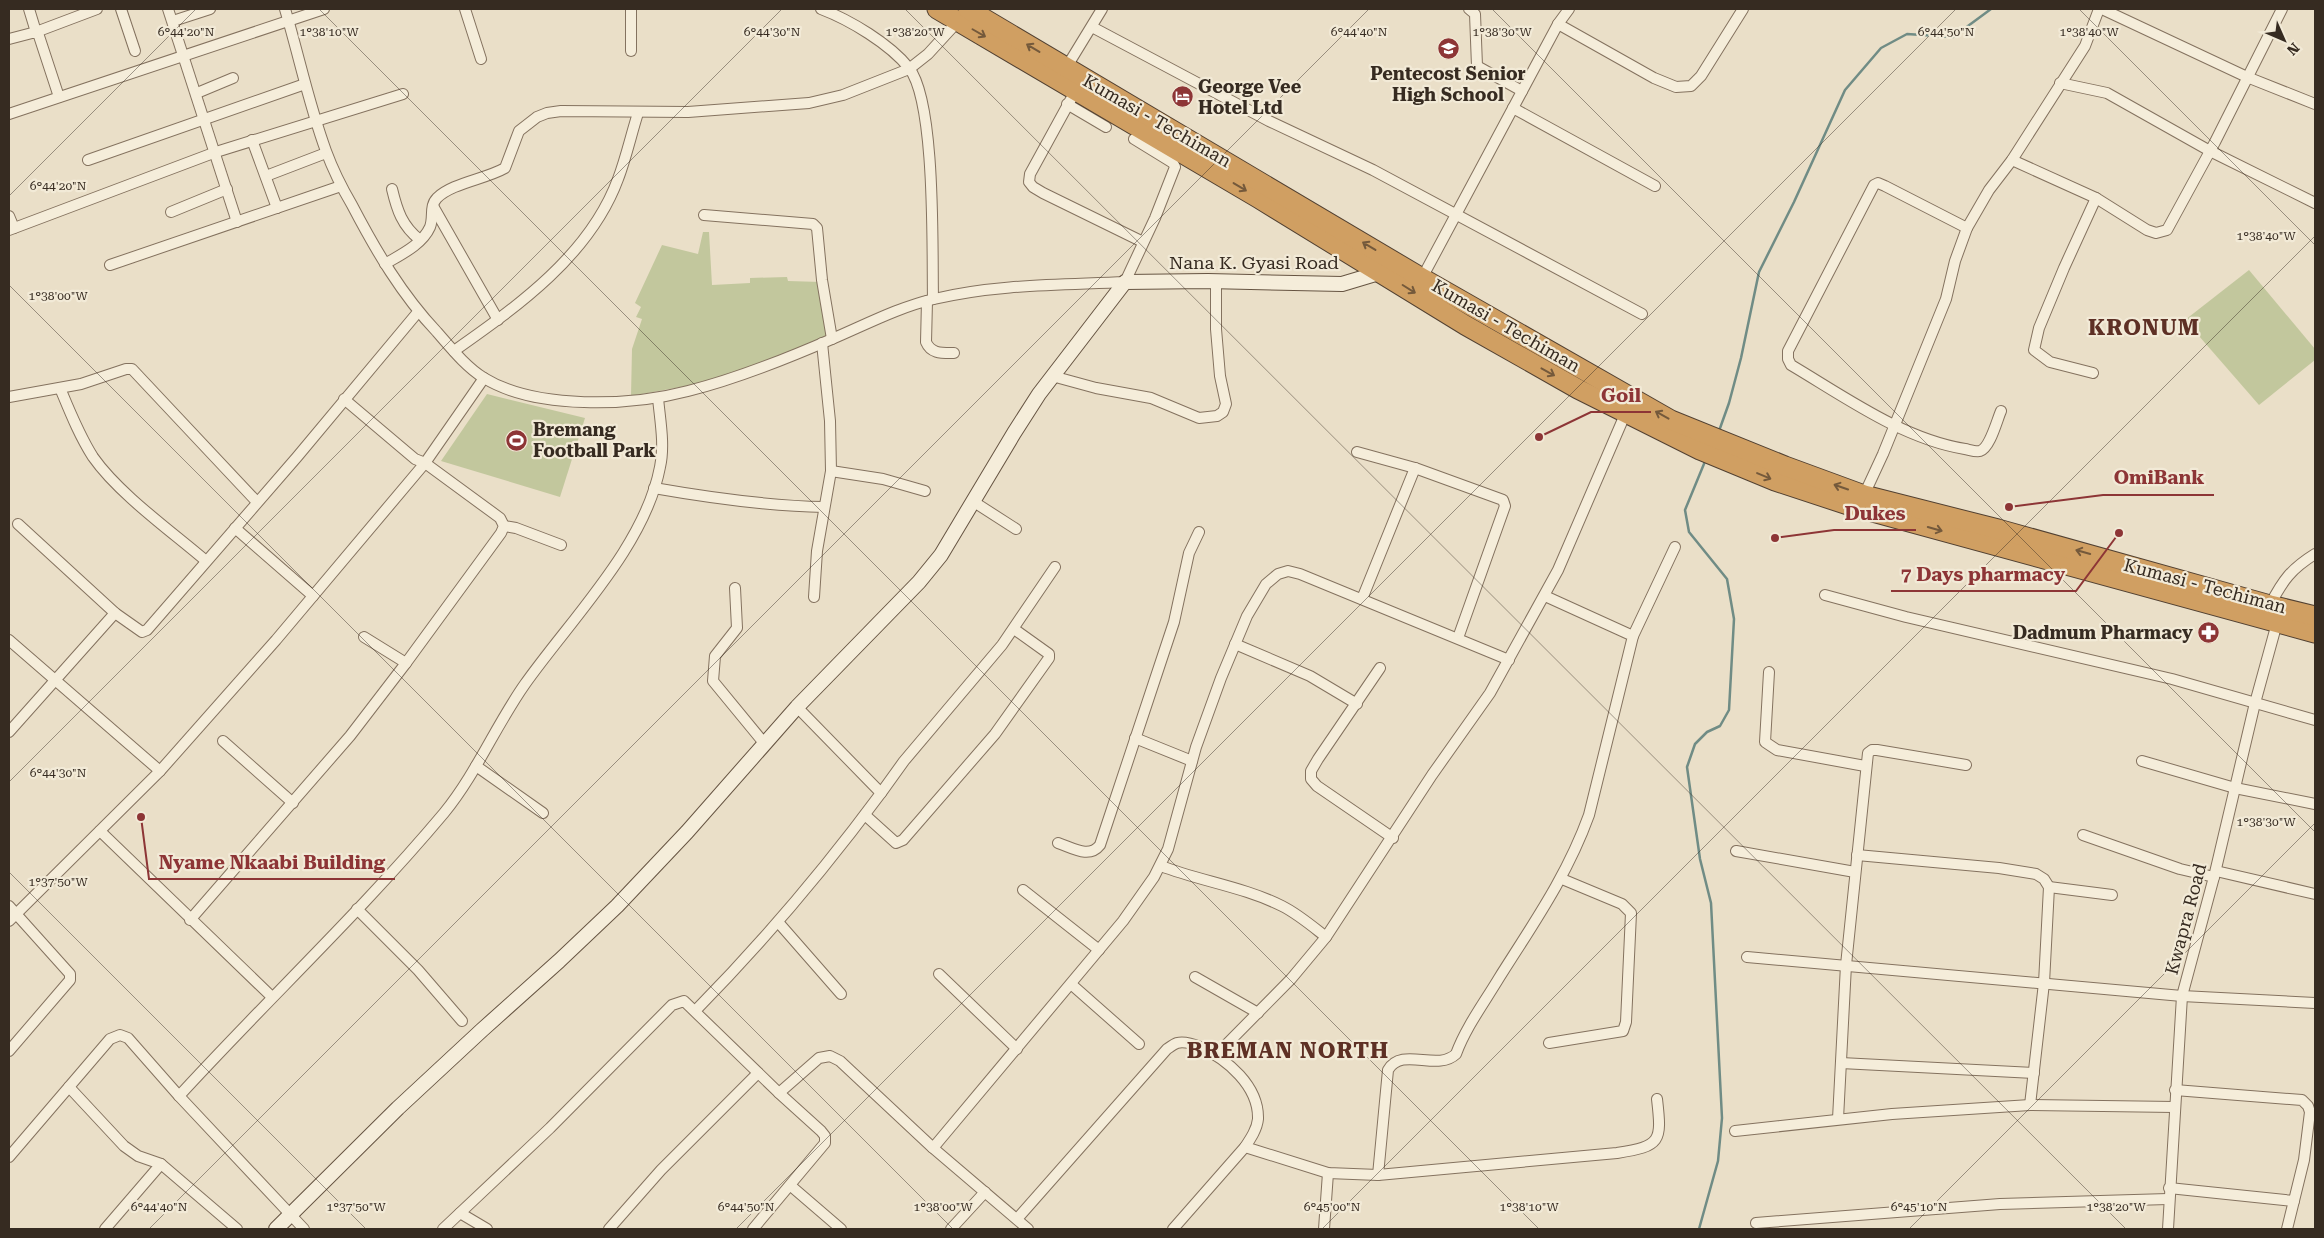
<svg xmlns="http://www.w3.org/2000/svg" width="2324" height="1238" viewBox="0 0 2324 1238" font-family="'Roboto Serif',serif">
  <rect width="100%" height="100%" fill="#eadfc8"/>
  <g fill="#c2c79d">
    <path d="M703,232H709L712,285L750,283V278L787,277L788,281L821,282L828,337L748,368L697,384L631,396L632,349L642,319L636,317L641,307L635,303L662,245L698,254Z"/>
    <path d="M2249,270L2315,349V360L2259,405L2185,320Z"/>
    <path d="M487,394L585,418L560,497L441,461Z"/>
  </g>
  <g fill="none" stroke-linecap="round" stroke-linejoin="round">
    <g stroke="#708c85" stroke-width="2.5">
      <path d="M1719,431L1729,403L1741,358L1759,272L1794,202L1845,90L1881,48L1907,34L1953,37L1991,9"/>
      <path d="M1699,1229L1718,1161L1722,1118L1711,903L1700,859L1687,767L1695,744L1707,732L1720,726L1729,710L1734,619L1727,579L1689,532L1685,510L1706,459"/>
    </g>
    <defs>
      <g id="street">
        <path d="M29,9L36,32L97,9"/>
        <path d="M121,9L135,51"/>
        <path d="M168,9L237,222"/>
        <path d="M285,9C299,56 309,105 326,151C333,170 342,188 352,205C376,251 402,295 437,332C451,348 466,367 484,378C536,410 631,406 688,391C737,379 786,359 832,339C865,325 899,307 934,299C996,284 1062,285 1125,282L1155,218L1175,167L1173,163L1134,139"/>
        <path d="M465,9L481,59"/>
        <path d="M821,9C850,20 890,44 909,68C936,102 932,252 933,299"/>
        <path d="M1469,9L1475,14L1477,66L1522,91"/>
        <path d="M2102,9L2247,77L2315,104"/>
        <path d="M173,21L210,9"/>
        <path d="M1558,24L1654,78L1676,87L1691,86L1701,76L1743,9"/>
        <path d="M1092,27L1269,121L1373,170L1642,314"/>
        <path d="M9,39L32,33H38L59,97"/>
        <path d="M631,51V9"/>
        <path d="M1066,68L1102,9"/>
        <path d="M2060,83L2107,93L2210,151L2315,203"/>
        <path d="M1076,90L1030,174L1029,182L1033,187L1043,193L1143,242"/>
        <path d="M197,93L233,78"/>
        <path d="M1067,104L1106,127"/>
        <path d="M1513,108L1655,186"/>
        <path d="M9,114L324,9"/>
        <path d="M252,140L277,208"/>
        <path d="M88,160L305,84"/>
        <path d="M2012,160L2096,198L2147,230L2156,233L2167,230L2215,142L2282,9"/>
        <path d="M266,176L326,153"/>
        <path d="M392,189C397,210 402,226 420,240"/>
        <path d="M433,206L498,320"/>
        <path d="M171,212L227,189"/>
        <path d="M704,215L813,224L817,228L822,280L832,339"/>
        <path d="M9,216L14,228"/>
        <path d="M1967,228L1885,186L1878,183L1874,185L1788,351V359L1791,365C1845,397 1903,439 1965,449C1970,450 1976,452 1980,451C1990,448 1997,420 2001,411"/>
        <path d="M9,230L216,152L403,94"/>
        <path d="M385,264C400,255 422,245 430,227C434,217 429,206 437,198C452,183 486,179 505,168L519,131L537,117L547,113L561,111L688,112L809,103L843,95L909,69L928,54L961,18"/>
        <path d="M110,265L341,186"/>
        <path d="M1422,278L1558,24L1569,9"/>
        <path d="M927,301L926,342C931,354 942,353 954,353"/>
        <path d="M454,351C518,306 590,255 618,179C626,158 631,135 638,113"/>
        <path d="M2093,373L2050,362L2034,350L2039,328L2064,268L2096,198"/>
        <path d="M1052,376L1096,388L1151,398L1199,418L1217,416L1223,412L1226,404L1220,376L1216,329V281"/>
        <path d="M60,388C70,412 79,435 93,457C119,494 171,531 206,561"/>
        <path d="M9,397L81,384L126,369H132L257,502"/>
        <path d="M1357,452L1415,468L1503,500L1505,506L1458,638"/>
        <path d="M831,471L883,479L925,491"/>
        <path d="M654,488C711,498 767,506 824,507"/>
        <path d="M1864,495L1883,454L1946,299L1955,261L1967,228L1989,190L2012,160L2085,46L2099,9"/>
        <path d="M974,502L1016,529"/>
        <path d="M18,524L115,613L142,632L147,630L297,457L418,312"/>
        <path d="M504,526L516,528L561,545"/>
        <path d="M235,528L313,596"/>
        <path d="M735,588L737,628L715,656L713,681L764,743"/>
        <path d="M1825,595L1906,617L2172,679L2315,720"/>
        <path d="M814,597L817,551L831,471L830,421L822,343"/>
        <path d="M1362,599L1415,468"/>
        <path d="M2270,605C2283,580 2291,569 2315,554"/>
        <path d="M1633,636L1675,547"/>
        <path d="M364,637L406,663"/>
        <path d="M9,640L160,771"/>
        <path d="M1235,644L1310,676L1357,704"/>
        <path d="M1380,668L1318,759L1311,771V779L1317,786L1393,838"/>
        <path d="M1769,672L1765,742L1777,750L1865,766"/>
        <path d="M9,732L115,613"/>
        <path d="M1135,738L1192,761"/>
        <path d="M223,741L293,803"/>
        <path d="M2142,761L2235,788L2315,804"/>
        <path d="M476,766L543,813"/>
        <path d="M881,793L904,761L1002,645L1055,567"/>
        <path d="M865,815L896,843L903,840L995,734L1049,658V654L1014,629"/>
        <path d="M100,831L272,997"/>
        <path d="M2083,835L2180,869L2214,877"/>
        <path d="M1058,843C1073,848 1089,859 1100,845L1174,622L1189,553L1199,532"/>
        <path d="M1736,851L1855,872"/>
        <path d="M1857,855L1999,868L2036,874L2044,879L2049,887L2044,983L2030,1105"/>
        <path d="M1161,866C1200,881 1244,887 1282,906C1298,914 1312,926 1326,937"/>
        <path d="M2216,871L2315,894"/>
        <path d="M2049,887L2112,895"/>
        <path d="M1023,890L1099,950"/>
        <path d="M9,906L70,974V980L9,1051"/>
        <path d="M357,909L418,970L462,1021"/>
        <path d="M190,920L350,736L406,663L501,533L504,526L500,518L425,463L415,459L344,399"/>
        <path d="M9,921L160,771L276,640L425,463L484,378"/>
        <path d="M778,922L841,994"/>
        <path d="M1747,957L2182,996L2315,1003"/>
        <path d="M939,974L1017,1049"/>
        <path d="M1195,977L1258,1013"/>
        <path d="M1071,984L1139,1044"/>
        <path d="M696,1010C763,942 824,870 881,793L797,707"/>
        <path d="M1549,1043L1623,1031L1626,1022L1631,913L1622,904L1562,879"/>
        <path d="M1217,1054L1291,979L1326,937L1432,775L1490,693L1558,570L1627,410"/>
        <path d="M1841,1063L2034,1073"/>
        <path d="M69,1087L124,1146L138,1156L161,1164L237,1229"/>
        <path d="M2175,1090L2302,1100L2308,1106L2310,1112L2304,1160L2287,1229"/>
        <path d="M179,1096C266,1001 361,912 444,813C476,774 496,725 525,684C571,619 645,546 660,467C665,445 660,420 658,398"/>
        <path d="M1838,1119L1846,965L1868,753L1872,750H1877L1966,765"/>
        <path d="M1735,1131L1892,1114L2030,1105L2174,1107"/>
        <path d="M1245,1147L1328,1173L1378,1175L1617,1153C1661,1146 1662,1142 1657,1099"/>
        <path d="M933,1148L1123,921L1154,877L1168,849L1196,747L1221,678L1247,616L1266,584L1278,574L1288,571L1300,574L1509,660"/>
        <path d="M9,1157L110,1039L120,1035L128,1038L179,1096L304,1229"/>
        <path d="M1378,1175L1388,1070C1402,1046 1437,1072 1456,1054C1466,1027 1484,1003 1499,978C1533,924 1567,876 1589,815L1633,636L1545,596"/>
        <path d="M791,1186L841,1229"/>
        <path d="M2169,1188L2294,1201"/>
        <path d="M460,1213L487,1229"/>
        <path d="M1017,1219L1167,1049C1170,1047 1174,1044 1177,1043C1184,1041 1193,1044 1200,1047C1227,1059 1259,1086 1258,1119C1257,1129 1251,1138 1245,1147L1173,1229"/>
        <path d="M1756,1223L2000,1204L2168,1199"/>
        <path d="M105,1229L161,1164"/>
        <path d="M443,1229L550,1128L672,1005L684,1001L779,1093L819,1058L830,1056L840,1061L933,1148L1028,1229"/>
        <path d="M609,1229L661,1170L758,1073"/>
        <path d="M753,1229L825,1143V1136L821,1131L779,1093"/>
        <path d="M951,1229L985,1192"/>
        <path d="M1324,1229L1328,1173"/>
        <path d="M2168,1229L2182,996L2214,877L2255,703L2277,623"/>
      </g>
      <path id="secondary" d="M276,1229L398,1108L482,1030L559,961L617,906L687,832L797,707L919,582L941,555L1014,433L1039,394L1125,282L1208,281L1342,284L1382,272"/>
      <g id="highway">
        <path d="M937,9L1258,198L1465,325L1578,389L1700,450L1775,481L1851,506L2315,633"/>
        <path d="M968,9L1422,278L1671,420L1785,466L1864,495L1998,529L2270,605L2315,616"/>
      </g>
    </defs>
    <use href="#street" stroke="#84725f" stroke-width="12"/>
    <use href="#secondary" stroke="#665442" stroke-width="16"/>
    <use href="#highway" stroke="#524132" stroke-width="21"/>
    <use href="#street" stroke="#f5edda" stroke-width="10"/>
    <use href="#secondary" stroke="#f5edda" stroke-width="14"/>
    <use href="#highway" stroke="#d09f62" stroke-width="19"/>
  </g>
  <defs><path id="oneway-shaft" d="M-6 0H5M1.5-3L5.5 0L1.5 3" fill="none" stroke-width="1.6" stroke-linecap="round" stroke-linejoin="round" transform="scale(1.25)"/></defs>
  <g stroke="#74593b">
    <use href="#oneway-shaft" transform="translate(979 33) rotate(30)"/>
    <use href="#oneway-shaft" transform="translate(1033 48) rotate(-149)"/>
    <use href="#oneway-shaft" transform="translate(1240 187) rotate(31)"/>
    <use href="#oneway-shaft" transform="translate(1369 246) rotate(-149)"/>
    <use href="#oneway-shaft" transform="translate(1409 289) rotate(32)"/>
    <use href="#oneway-shaft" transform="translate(1548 372) rotate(29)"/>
    <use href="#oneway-shaft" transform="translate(1662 415) rotate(-151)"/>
    <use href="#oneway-shaft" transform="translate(1764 476) rotate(23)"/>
    <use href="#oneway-shaft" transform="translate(1841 487) rotate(-161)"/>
    <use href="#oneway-shaft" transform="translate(1935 529) rotate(16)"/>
    <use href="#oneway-shaft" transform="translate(2083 552) rotate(-164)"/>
  </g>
  <path fill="none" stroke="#362b21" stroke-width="1" stroke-opacity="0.45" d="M319,9L1539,1229M905,9L2126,1229M1492,9L2315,832M2079,9L2315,245M9,196L196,9M9,285L953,1229M9,782L782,9M9,872L366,1229M149,1229L1369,9M736,1229L1956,9M1322,1229L2315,236M1909,1229L2315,823"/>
  <defs>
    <symbol id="school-disc" viewBox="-11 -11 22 22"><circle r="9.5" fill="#8d3536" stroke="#f2ead7"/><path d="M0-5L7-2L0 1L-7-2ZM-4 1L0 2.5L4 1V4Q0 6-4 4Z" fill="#fff"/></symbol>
    <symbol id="hotel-disc" viewBox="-11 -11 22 22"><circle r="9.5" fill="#8d3536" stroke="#f2ead7"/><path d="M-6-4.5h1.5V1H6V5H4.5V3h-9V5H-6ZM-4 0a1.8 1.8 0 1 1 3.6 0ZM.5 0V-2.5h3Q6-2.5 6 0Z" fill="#fff"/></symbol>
    <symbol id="stadium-disc" viewBox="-11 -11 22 22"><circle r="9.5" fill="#8d3536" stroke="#f2ead7"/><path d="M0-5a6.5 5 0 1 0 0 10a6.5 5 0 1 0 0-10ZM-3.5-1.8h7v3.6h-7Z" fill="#fff"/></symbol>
    <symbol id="pharmacy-disc" viewBox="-11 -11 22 22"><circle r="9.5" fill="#8d3536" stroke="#f2ead7"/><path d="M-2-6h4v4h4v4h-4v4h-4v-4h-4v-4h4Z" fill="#fff"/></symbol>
  </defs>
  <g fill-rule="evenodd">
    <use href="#school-disc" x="1436" y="36" width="25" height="25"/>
    <use href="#hotel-disc" x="1170" y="84" width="25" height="25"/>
    <use href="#stadium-disc" x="504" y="428" width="25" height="25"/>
    <use href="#pharmacy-disc" x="2196" y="620" width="25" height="25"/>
  </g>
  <g text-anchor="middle" stroke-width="4.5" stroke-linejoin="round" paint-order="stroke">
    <g font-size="18" font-weight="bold" fill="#362b21" stroke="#f2ead7" text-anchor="start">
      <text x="1448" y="80" text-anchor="middle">Pentecost Senior<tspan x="1448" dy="21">High School</tspan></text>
      <text x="1198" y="93">George Vee<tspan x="1198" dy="21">Hotel Ltd</tspan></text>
      <text x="533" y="436">Bremang<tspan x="533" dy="21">Football Park</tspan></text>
      <text x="2193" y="639" text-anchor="end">Dadmum Pharmacy</text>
    </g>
    <g font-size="18" fill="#362b21" stroke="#f2ead7">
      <text transform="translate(1157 121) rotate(30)" y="6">Kumasi - Techiman</text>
      <text x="1254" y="269">Nana K. Gyasi Road</text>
      <text transform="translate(1506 326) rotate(30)" y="6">Kumasi - Techiman</text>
      <text transform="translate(2205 586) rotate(15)" y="6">Kumasi - Techiman</text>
      <text transform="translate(2186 919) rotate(-75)" y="6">Kwapra Road</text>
    </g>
    <g font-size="22" font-weight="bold" letter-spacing="1" fill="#5e3025" stroke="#f2ead7">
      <text x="2144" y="335">KRONUM</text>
      <text x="1288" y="1058">BREMAN NORTH</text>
    </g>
  </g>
  <g font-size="12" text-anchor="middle" fill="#362b21" stroke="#f2ead7" stroke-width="4.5" stroke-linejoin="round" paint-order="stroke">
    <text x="186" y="36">6°44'20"N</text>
    <text x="329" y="36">1°38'10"W</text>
    <text x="772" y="36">6°44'30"N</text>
    <text x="915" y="36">1°38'20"W</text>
    <text x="1359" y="36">6°44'40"N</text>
    <text x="1502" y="36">1°38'30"W</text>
    <text x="1946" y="36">6°44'50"N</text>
    <text x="2089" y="36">1°38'40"W</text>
    <text x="58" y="190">6°44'20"N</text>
    <text x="2266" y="240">1°38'40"W</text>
    <text x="58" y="300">1°38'00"W</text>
    <text x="58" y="777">6°44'30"N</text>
    <text x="2266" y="826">1°38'30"W</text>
    <text x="58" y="886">1°37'50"W</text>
    <text x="1332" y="1211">6°45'00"N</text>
    <text x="159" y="1211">6°44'40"N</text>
    <text x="356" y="1211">1°37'50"W</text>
    <text x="746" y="1211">6°44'50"N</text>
    <text x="943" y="1211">1°38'00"W</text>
    <text x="1529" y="1211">1°38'10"W</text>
    <text x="1919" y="1211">6°45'10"N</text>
    <text x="2116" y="1211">1°38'20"W</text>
  </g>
  <path fill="none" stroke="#8d3536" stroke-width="2" d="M1539 437L1591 412H1651M2009 507L2103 495H2214M1775 538L1834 530H1916M2119 533L2076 591H1891M141 817L149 879H395"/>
  <g fill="#8d3536" stroke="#f2ead7" stroke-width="2">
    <circle cx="1539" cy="437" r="5"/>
    <circle cx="2009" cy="507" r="5"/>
    <circle cx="1775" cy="538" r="5"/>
    <circle cx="2119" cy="533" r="5"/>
    <circle cx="141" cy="817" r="5"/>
  </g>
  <g font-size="19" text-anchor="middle" font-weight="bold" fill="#8d3536" stroke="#f2ead7" stroke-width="4.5" stroke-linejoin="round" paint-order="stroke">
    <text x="1621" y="402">Goil</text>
    <text x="2159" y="484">OmiBank</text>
    <text x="1875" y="520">Dukes</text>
    <text x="1983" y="581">7 Days pharmacy</text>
    <text x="272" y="869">Nyame Nkaabi Building</text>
  </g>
  <rect width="2324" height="1238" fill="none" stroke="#362b21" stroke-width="20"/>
  <g transform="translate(2284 40) rotate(135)" stroke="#f2ead7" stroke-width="4" paint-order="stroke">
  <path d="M0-4L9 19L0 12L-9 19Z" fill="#362b21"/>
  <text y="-8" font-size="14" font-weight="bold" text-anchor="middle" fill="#362b21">N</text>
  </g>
</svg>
